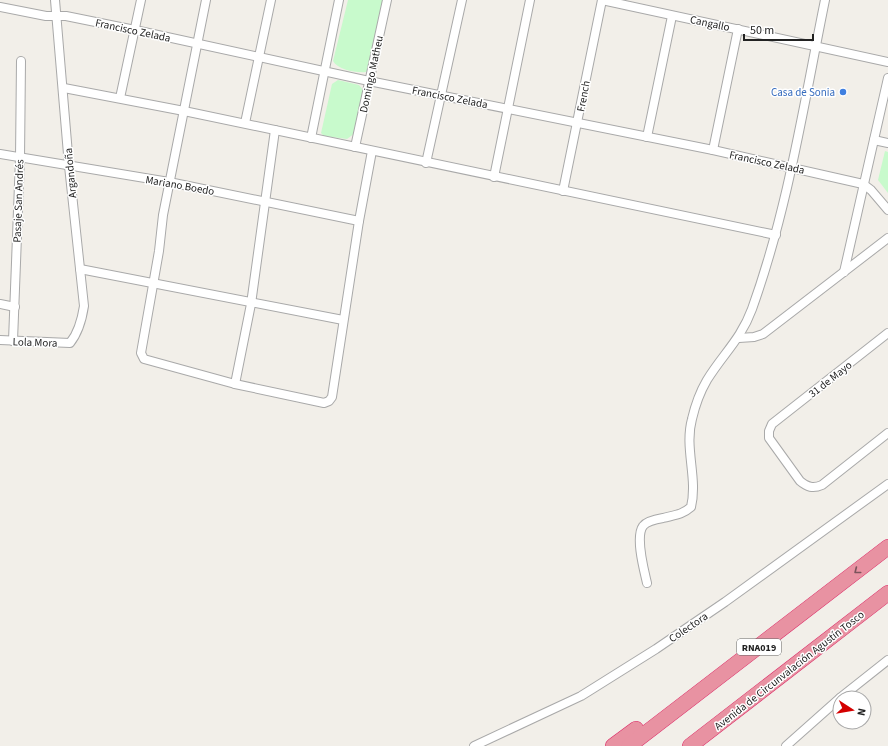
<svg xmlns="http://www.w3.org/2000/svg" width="888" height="746" viewBox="0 0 888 746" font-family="'Source Sans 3',sans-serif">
  <rect width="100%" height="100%" fill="#f2efe9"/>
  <g fill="#c8facc">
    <path d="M348,0H383L369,68L366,72C356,73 338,70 333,61Z"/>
    <path d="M338,80L359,85L364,91L355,133L347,139L324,136L321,133L332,84Z"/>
    <path d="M885,151L888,152V193L878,180Z"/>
  </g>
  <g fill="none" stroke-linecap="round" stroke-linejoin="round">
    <defs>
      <g id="street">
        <path d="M206,0L163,215L159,251L141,353L144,359L235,384L324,403L329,401L332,397L359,221L372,151"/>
        <path d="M602,0L888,62"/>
        <path d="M0,7L46,16H66L135,30L369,81L713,150L863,184L871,190L888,210"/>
        <path d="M64,88L184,111L776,235"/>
        <path d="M120,98L141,0"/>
        <path d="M245,123L271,0"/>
        <path d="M647,137L672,16"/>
        <path d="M311,138L339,0"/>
        <path d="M874,140L888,143"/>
        <path d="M355,147L387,0"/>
        <path d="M713,150L738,29"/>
        <path d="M0,154L169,182L359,221"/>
        <path d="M426,163L462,0"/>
        <path d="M494,177L530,0"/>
        <path d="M563,191L602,0"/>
        <path d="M80,269L343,320"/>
        <path d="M844,272L888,78"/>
        <path d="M0,304L15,307"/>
        <path d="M888,333L772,424L769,431V438L800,481C807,487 813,489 822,485L888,433"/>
        <path d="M739,338L754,337L763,334L888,238"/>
        <path d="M0,340L70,343C79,332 82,319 84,306L69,166L55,0"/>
        <path d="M13,341L20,158L21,61"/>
        <path d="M235,384L251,304L275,130"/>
        <path d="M647,583C644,570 635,537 643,526C647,521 657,519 663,518C674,515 682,515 691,507C698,478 684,448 692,419C695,406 700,392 707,380C723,354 741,339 752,309C788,209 804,103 825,0"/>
        <path d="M840,698L888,660"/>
        <path d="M474,746L581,696L656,649L725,602L888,484"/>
        <path d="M786,746L840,698"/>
      </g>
      <g id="highway">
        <path d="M613,746L636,729"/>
        <path d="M629,746L888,547"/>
        <path d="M690,746L888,593"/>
      </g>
    </defs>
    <use href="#street" stroke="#a9a9a9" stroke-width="10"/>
    <use href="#highway" stroke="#dc2a67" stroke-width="16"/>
    <use href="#street" stroke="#fff" stroke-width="8"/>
    <use href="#highway" stroke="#e892a2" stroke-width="15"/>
  </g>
  <defs><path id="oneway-chevron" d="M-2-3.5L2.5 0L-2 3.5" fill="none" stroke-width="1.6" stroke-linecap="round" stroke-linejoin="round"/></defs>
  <use stroke="#7b545c" href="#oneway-chevron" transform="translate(857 571) rotate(142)"/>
  <circle fill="#3f7fe0" stroke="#fff" stroke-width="1.5" cx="843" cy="92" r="4"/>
  <g text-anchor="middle" stroke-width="3" stroke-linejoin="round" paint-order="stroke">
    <rect fill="#fff" stroke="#646464" stroke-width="1" x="737" y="639" width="44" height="16" rx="3"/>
    <g font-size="10" font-weight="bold" fill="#222">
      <text x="759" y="651">RNA019</text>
    </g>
    <g font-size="11" fill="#222" stroke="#fff">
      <text transform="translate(710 23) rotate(12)" y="4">Cangallo</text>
      <text transform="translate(133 30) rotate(12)" y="4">Francisco Zelada</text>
      <text transform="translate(371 74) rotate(-78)" y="4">Domingo Matheu</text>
      <text transform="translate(583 96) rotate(-79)" y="4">French</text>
      <text transform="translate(450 97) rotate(11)" y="4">Francisco Zelada</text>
      <text transform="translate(767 162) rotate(12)" y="4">Francisco Zelada</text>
      <text transform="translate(70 173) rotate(-95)" y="4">Argandoña</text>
      <text transform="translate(180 185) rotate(10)" y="4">Mariano Boedo</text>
      <text transform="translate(18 201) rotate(-88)" y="4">Pasaje San Andrés</text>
      <text transform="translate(35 342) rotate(2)" y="4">Lola Mora</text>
      <text transform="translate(830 379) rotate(-38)" y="4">31 de Mayo</text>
      <text transform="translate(688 627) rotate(-34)" y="4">Colectora</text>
      <text transform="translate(789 670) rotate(-38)" y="4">Avenida de Circunvalación Agustín Tosco</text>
    </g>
    <g font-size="11" fill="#366cbe" stroke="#fff" text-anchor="end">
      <text x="835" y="96">Casa de Sonia</text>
    </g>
  </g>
  <g transform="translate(852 710) rotate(102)"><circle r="19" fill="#ffffff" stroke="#a7a7a7"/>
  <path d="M0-3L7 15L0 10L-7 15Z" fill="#d40000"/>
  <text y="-6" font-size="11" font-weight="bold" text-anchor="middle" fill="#222222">N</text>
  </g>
  <path d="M744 34v6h69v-6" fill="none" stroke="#222222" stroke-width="2"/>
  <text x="750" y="34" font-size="12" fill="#222222" stroke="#ffffff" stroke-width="3" paint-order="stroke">50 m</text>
</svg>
